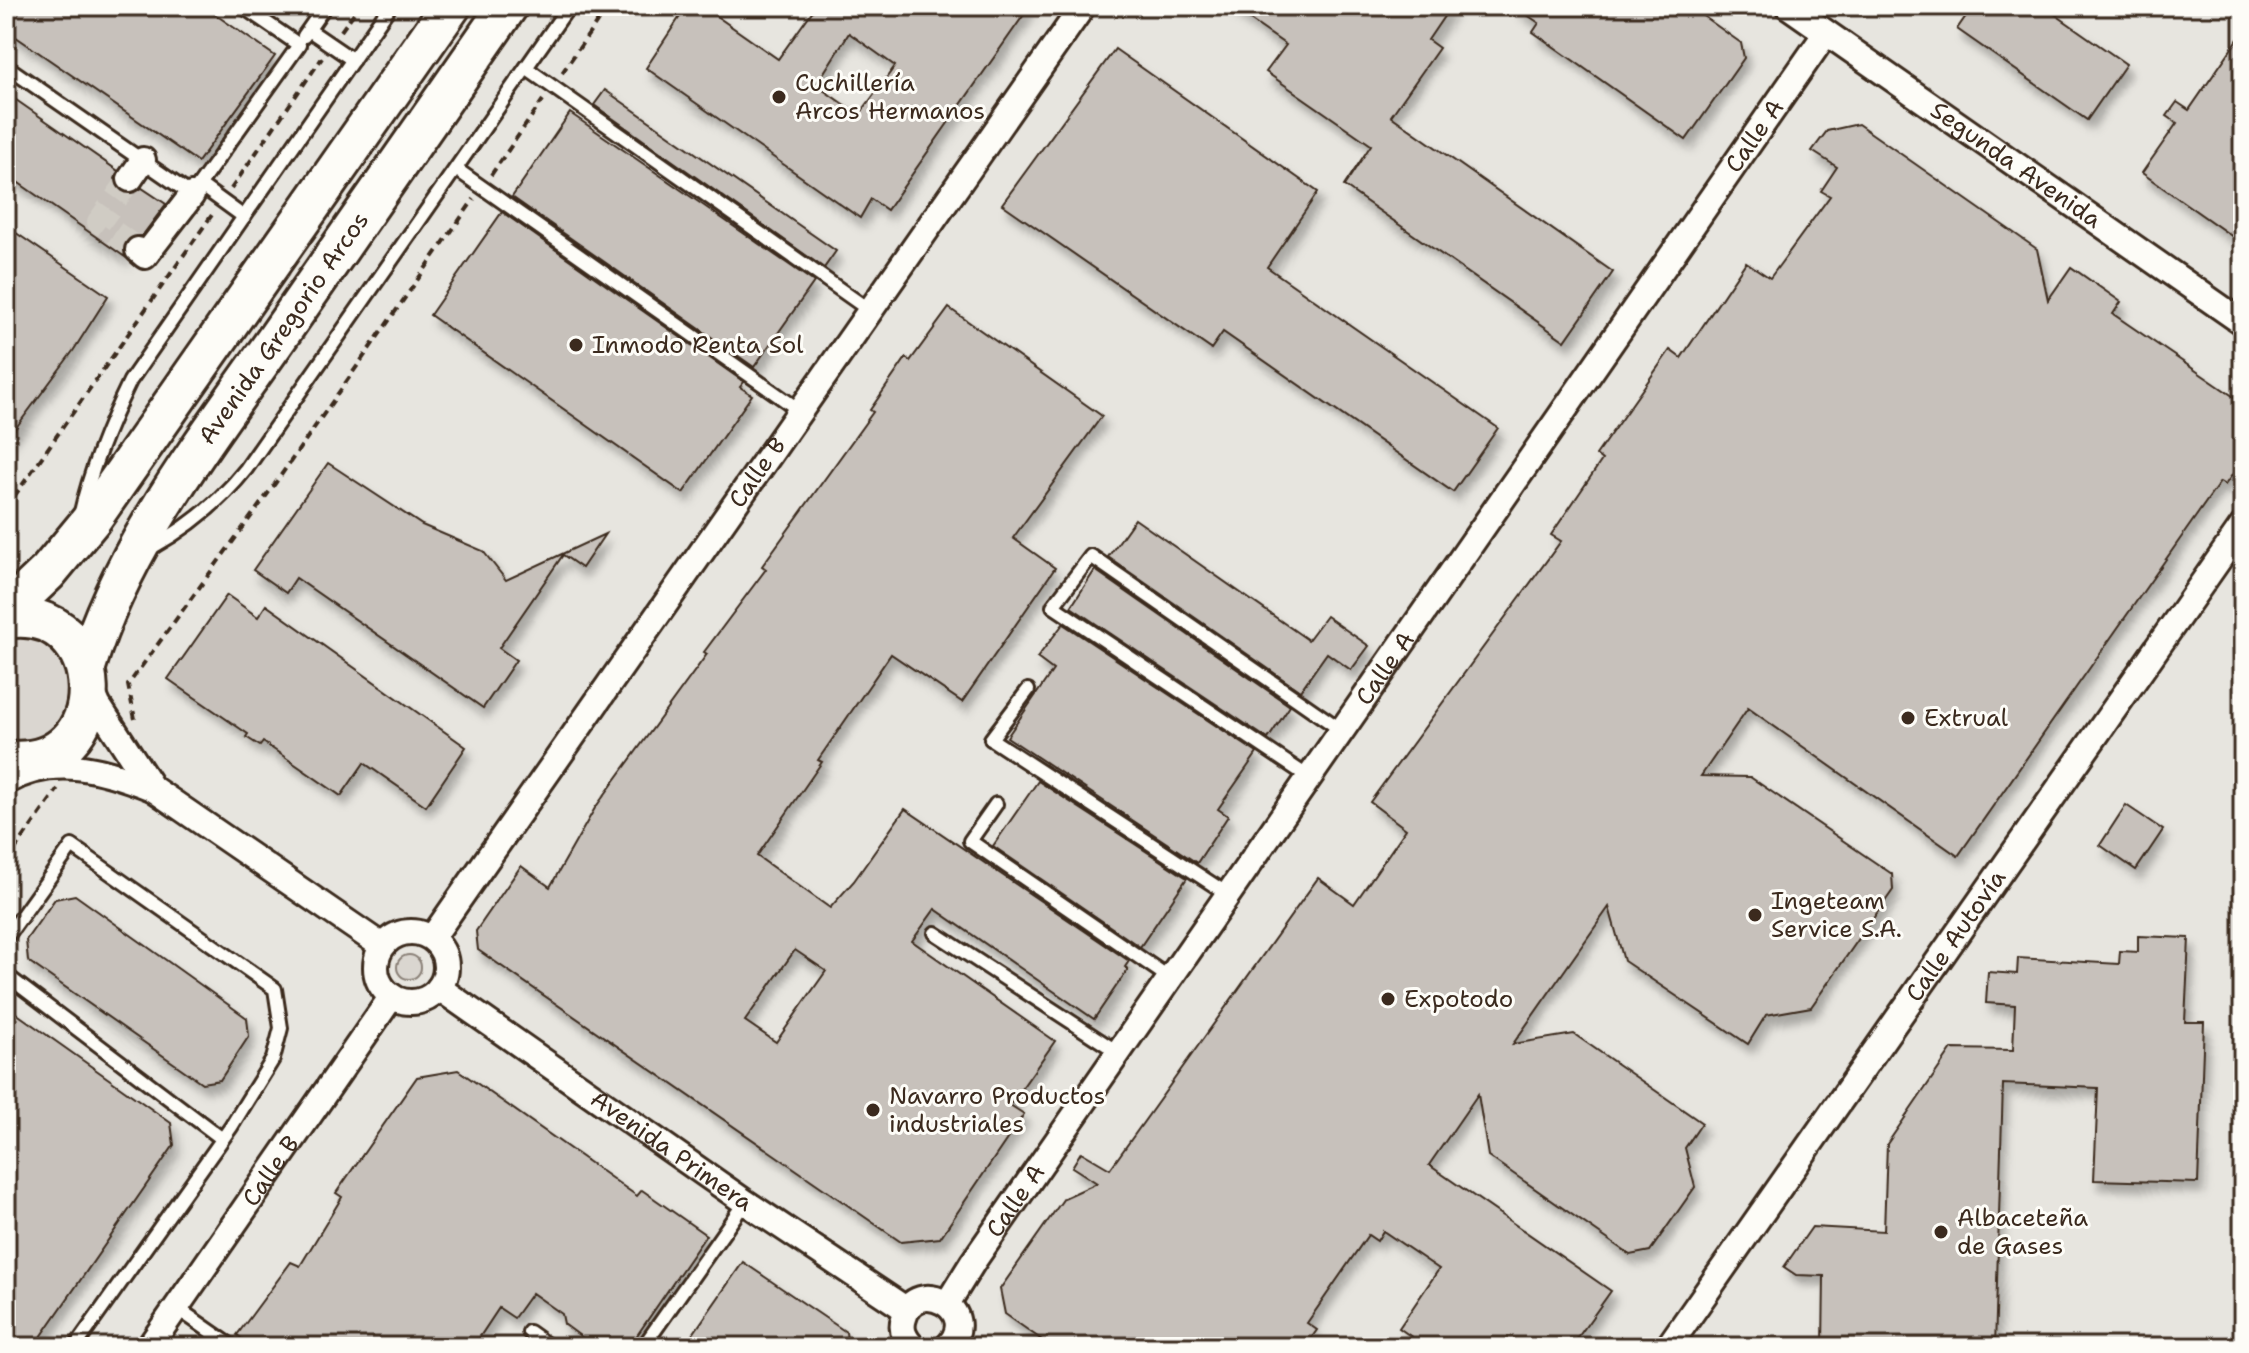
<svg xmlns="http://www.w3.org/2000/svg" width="2249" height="1353" viewBox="0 0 2249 1353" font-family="'Shantell Sans',sans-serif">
  <defs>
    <filter id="shadow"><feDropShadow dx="5" dy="9" stdDeviation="4" flood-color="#0004"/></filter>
  </defs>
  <rect width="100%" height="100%" fill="#f5f4ee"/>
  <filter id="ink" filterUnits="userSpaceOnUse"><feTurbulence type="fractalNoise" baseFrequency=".0125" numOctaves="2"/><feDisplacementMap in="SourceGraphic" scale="16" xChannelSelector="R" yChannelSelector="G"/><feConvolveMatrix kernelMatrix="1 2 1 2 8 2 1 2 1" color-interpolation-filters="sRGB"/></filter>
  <g filter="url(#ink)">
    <rect fill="#e7e5df" x="6" y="6" width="2237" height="1341"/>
    <g fill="#dad6d0" stroke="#8a8077" stroke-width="2">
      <path d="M6,630L55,643L76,696L46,741L6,747Z"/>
      <circle cx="409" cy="967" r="12"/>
    </g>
    <g fill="#c7c1bb" stroke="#3b2a1e" stroke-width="2" fill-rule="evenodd" filter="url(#shadow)">
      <path d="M6,6H203L275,56L198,162L6,30Z"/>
      <path d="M687,6H702L778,59L816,6H1030L887,210L871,199L860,218L646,68ZM849,33L895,66L859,115L816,85Z"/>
      <path d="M1230,6H1451L1428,40L1439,48L1391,116L1613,272L1565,341L1344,186L1371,145L1266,72L1286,45Z"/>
      <path d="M1514,6H1689L1741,43L1744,58L1686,140L1533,32L1539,23Z"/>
      <path d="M1973,6H2043L2126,64L2087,120L1957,29Z"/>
      <path d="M2243,32V244L2142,173L2177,123L2167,116L2177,102L2189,110Z"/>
      <path d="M1115,49L1318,192L1267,267L1498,428L1453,492L1223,332L1211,349L1002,204Z"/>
      <path d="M605,90L836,251L824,268L594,105Z"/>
      <path d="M6,93L118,171L115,179L121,191L130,194L142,188L166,204L142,236H134L126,241L123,248L125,257L6,174Z"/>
      <path d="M570,113L814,282L754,367L512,197Z"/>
      <path d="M1858,124L2037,249L2048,300L2071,267L2121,302L2113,314L2243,403V459L2225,485L2220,482L1958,856L1748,708L1701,776L1750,777L1892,874L1893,890L1811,1007L1766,1015L1748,1044L1624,961L1609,907L1513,1044L1574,1034L1702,1123L1685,1148L1695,1187L1650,1251L1630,1255L1488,1156L1478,1094L1429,1165L1611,1291L1571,1347H1426L1399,1328L1439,1269L1383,1231L1377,1241L1368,1235L1307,1323L1317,1330L1305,1347H1052L1005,1314L1000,1289L1064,1198L1097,1183L1072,1167L1081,1152L1110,1169L1318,878L1354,904L1406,829L1370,802L1561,541L1551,535L1602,460L1596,455L1670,350L1681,358L1746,262L1770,278L1830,196L1821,191L1837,167L1812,151L1827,131Z"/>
      <path d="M502,212L744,382L740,387L752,395L683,493L430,315Z"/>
      <path d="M6,226L108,296L73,351L6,441Z"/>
      <path d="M949,308L1102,416L1013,538L1055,568L962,702L891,654L818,760L822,762L757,856L830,908L854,881L905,809L1129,961L1125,967L1128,969L1094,1019L935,909L912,941L1055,1041L1010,1105L1024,1114L940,1238L901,1242L478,950L476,931L521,866L550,887L595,808L707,654L704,652L766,569L762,566L873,412L870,410L906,358L910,361ZM795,950L826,971L776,1042L745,1021Z"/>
      <path d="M328,463L422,525L483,551L506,580L605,534L582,568L563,555L499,648L516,660L483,708L296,578L286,593L253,570Z"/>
      <path d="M1135,519L1308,640L1326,616L1369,646L1351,670L1327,653L1300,691L1108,557Z"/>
      <path d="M1095,570L1290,706L1268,739L1071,607Z"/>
      <path d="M227,595L258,617L266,605L466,747L426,806L364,763L341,796L263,742L260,746L246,737L248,734L168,679Z"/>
      <path d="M1063,624L1257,753L1218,809L1228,816L1197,863L1007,737L1053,670L1037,658Z"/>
      <path d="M1038,781L1187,878L1140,947L993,846Z"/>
      <path d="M2126,805L2163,830L2136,870L2100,845Z"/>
      <path d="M75,895L247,1018L249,1036L220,1080L202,1083L28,961L26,940L55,899Z"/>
      <path d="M2138,936L2189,938L2185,1022H2204L2198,1183L2094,1180L2098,1088L2003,1084L1995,1347H1823L1824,1276L1796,1275L1784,1267L1812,1227L1884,1231L1887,1144L1952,1049L2013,1050L2015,1005L1986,1003L1988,972L2017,974L2018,958L2119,964L2120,951L2138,952Z"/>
      <path d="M6,1006L171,1123L174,1145L34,1347H6Z"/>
      <path d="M458,1070L637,1196L642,1190L706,1235L629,1347H595L564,1324L562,1314L532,1293L514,1318L499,1308L479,1338L441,1347H254L237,1335L291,1262L300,1266L342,1197L336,1193L417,1077Z"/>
      <path d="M743,1262L846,1332L848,1347H684Z"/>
    </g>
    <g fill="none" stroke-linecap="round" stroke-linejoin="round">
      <path stroke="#d0ccc4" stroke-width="24" stroke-dasharray="24 12" stroke-linecap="butt" d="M130,179L99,222L138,250"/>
      <defs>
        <g id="lane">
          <path d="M309,30L353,60"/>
          <path d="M304,36L325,6"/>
          <path d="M6,66L192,195L299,45L242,6"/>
          <path d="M526,68L869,310"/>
          <path d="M456,169L799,410"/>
          <path d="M200,185L244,217"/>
          <path d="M81,512C91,467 110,422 130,381L390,6"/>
          <path d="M151,548C189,527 219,503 246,469L569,6"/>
          <path d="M1028,690L991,739L1229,895"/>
          <path d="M1310,778L1053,606L1091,556L1344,732"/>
          <path d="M996,804L970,841L1171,979"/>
          <path d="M935,933L1119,1053"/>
          <path d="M6,938L72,846L275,989L281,1028L273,1059L231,1127L75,1347"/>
          <path d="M6,975L221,1138"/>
          <path d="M177,1308L233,1347"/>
          <path d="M529,1332L550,1347"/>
          <path d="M643,1347L745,1202"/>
        </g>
        <g id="street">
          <path id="s1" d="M1788,6L2243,323"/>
          <path d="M130,179L143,160"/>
          <path d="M138,250L145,256L192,195"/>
          <path d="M89,684L98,705L152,788"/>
          <path d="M6,782C54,754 103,769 152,788L382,946"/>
          <circle cx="411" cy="967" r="35"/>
          <path id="s2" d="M432,938L1083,6"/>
          <path id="s3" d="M439,988L745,1202L907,1310"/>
          <path id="s4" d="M947,1304L973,1262L1826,33"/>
          <path id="s5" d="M149,1347L392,996"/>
          <path d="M913,1347C905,1339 900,1330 904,1318C915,1274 984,1311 947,1347"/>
          <path id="s6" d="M1668,1347L2243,525"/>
        </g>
        <g id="primary">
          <path d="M6,612L48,572L91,520L451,6"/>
          <path d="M6,619C111,602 119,773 6,760"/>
          <path id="s7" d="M86,667C122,548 202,445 273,344C351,231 430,119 508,6"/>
        </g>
      </defs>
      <use href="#lane" stroke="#3b2a1e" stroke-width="18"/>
      <use href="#street" stroke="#3b2a1e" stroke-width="30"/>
      <use href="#primary" stroke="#3b2a1e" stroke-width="44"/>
      <g stroke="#3b2a1e" stroke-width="4" stroke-dasharray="8 6" stroke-linecap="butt">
        <path d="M341,31L359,6"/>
        <path d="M562,73L608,6"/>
        <path d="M491,175L543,100"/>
        <path d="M231,189L322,58"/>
        <path d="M6,508L214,212"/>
        <path d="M135,719L128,685L272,488L474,199"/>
        <path d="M6,862L58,789"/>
      </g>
      <use href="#lane" stroke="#fdfcf7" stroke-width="12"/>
      <use href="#street" stroke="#fdfcf7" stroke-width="24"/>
      <use href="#primary" stroke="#fdfcf7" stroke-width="38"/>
    </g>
  </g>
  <g fill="#3b2a1e" stroke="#fdfcf7" stroke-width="3">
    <circle cx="779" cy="97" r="8"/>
    <circle cx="576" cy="345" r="8"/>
    <circle cx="1908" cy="718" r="8"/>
    <circle cx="1755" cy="915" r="8"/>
    <circle cx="1388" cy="999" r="8"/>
    <circle cx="873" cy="1110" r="8"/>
    <circle cx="1941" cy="1232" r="8"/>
  </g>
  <g text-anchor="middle" stroke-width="6" stroke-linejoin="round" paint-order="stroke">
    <g font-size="24" fill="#3b2a1e" stroke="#fdfcf7" text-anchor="start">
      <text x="795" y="91">Cuchillería<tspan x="795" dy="28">Arcos Hermanos</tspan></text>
      <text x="592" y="353">Inmodo Renta Sol</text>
      <text x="1924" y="726">Extrual</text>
      <text x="1771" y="909">Ingeteam<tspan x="1771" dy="28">Service S.A.</tspan></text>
      <text x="1404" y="1007">Expotodo</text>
      <text x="889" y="1104">Navarro Productos<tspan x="889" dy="28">industriales</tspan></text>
      <text x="1957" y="1226">Albaceteña<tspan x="1957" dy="28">de Gases</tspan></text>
    </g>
    <g font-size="24" fill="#3b2a1e" stroke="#fdfcf7">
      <text dy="8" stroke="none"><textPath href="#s4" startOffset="1420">Calle A</textPath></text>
      <text dy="8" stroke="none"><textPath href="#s1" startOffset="278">Segunda Avenida</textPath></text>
      <text dy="8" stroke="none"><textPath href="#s7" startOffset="394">Avenida Gregorio Arcos</textPath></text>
      <text dy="8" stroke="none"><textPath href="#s2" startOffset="568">Calle B</textPath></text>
      <text dy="8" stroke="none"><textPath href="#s4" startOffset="772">Calle A</textPath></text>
      <text dy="8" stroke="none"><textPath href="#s6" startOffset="502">Calle Autovía</textPath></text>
      <text dy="8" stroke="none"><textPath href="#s3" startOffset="284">Avenida Primera</textPath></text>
      <text dy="8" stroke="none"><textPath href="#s5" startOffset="214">Calle B</textPath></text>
      <text dy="8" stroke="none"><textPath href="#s4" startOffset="124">Calle A</textPath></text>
    </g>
  </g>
  <rect width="2249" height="1353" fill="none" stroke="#fdfcf7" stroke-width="32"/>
  <rect x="16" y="16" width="2217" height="1321" fill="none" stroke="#3b2a1e" stroke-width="3" filter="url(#ink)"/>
</svg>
